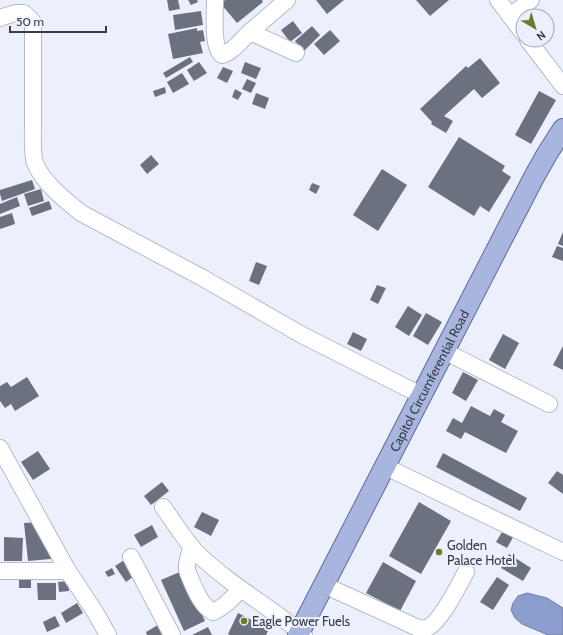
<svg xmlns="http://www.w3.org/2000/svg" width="563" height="635" viewBox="0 0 563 635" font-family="Cabin,sans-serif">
  <rect width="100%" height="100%" fill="#ecf0fd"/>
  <path fill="#8b9dcf" stroke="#7380a5" d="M527,593L547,598L563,608V635H548L522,624L515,618L511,610L513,603L518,596Z"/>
  <g fill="#6c717f">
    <path d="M167,0H178L180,9L169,11Z"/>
    <path d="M188,0H197L198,2L191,5Z"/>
    <path d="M225,0H262L263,2L237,23L221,4Z"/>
    <path d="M316,0H344L327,14Z"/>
    <path d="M416,0H449L430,16Z"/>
    <path d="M201,11L203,25L175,30L173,15Z"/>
    <path d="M293,21L302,33L290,42L281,30Z"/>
    <path d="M312,26L320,35L304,51L295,41Z"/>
    <path d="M197,28V31L203,30L205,41L200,42L203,53L173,59L168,34Z"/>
    <path d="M330,30L340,41L324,55L314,44Z"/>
    <path d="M190,57L193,62L166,78L163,73Z"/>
    <path d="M480,58L500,83L482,98L474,89L444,116L453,121L446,133L431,124L432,122L420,109L466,66L468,68Z"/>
    <path d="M199,62L207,73L194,81L187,70Z"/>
    <path d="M245,62L261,68L256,79L241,73Z"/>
    <path d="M223,67L233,71L227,83L217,78Z"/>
    <path d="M182,73L189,84L173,93L167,82Z"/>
    <path d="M247,79L256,83L251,93L242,89Z"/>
    <path d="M165,87L166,93L155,97L153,91Z"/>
    <path d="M235,89L242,93L238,100L232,97Z"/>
    <path d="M539,91L556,100L531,144L515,135Z"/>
    <path d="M256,93L269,98L265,109L252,104Z"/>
    <path d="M459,137L505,166L502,171L511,177L489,212L480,206L474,216L428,187Z"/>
    <path d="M151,155L159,164L147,174L140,165Z"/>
    <path d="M382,169L407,185L378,231L353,215Z"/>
    <path d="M32,180L35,189L2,201L0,194V190Z"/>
    <path d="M312,183L320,186L316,194L309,190Z"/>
    <path d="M41,189L44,201L28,206L24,194Z"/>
    <path d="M17,197L20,206L0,214V204Z"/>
    <path d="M49,201L52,209L32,216L29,208Z"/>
    <path d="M12,213L15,224L0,229V217Z"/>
    <path d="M563,232V246L558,244Z"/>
    <path d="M557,246L563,248V261L552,257Z"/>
    <path d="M256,262L267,266L259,285L249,281Z"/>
    <path d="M377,285L386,288L378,304L370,300Z"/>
    <path d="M408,306L422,315L409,336L395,327Z"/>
    <path d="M426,313L442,322L428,345L413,336Z"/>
    <path d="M353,332L367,339L361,351L347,344Z"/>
    <path d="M503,334L519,343L505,369L489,360Z"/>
    <path d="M563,346V370L553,365Z"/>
    <path d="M463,372L478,380L466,401L452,393Z"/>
    <path d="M27,377L39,396L15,411L11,404L5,408L0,401V386L7,382L11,387Z"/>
    <path d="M471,406L490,416L494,409L505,415L501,422L518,431L506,453L465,432L461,439L446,431L453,418L462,423Z"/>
    <path d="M38,451L50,469L33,480L21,462Z"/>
    <path d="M443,453L527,498L520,511L436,467Z"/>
    <path d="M557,471L563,475V494L548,483Z"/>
    <path d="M162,482L169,491L151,505L144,496Z"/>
    <path d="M419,502L451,521L421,574L389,556Z"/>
    <path d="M202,512L219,520L211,536L194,527Z"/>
    <path d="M40,522L42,542H49L51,559L28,561L24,523Z"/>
    <path d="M152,525L158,537L141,547L134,535Z"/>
    <path d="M505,527L516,532L507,548L496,542Z"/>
    <path d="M4,537L23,538L22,561H4Z"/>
    <path d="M509,554L531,568L523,581L501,568Z"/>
    <path d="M126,559L137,574L126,582L115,566Z"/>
    <path d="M383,562L416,581L400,611L366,593Z"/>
    <path d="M112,568L115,574L108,577L105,572Z"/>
    <path d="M182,571L205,621L184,631L161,580Z"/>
    <path d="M497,577L509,585L493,610L480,602Z"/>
    <path d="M19,579L31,580V588H19Z"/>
    <path d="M68,581L69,591L59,592L58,582Z"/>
    <path d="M37,583H56V600H38Z"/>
    <path d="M77,603L83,613L66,623L61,613Z"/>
    <path d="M238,613L269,629L266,635H230L228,634Z"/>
    <path d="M55,616L60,626L47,632L43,622Z"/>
    <path d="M163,622L170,635H147L146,632Z"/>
    <path d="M208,627L212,635H192Z"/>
  </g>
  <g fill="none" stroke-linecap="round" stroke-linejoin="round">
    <defs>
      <g id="minor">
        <path d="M215,0C215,13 212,48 222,55C233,52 242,39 251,31C263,21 275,10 287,0"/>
        <path d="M498,0L523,33"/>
        <path d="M510,16L531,0"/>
        <path d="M0,18L15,13H24L33,22C33,56 33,90 33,124C33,133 32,156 35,163C43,183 65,200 81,213L201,277L302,335L421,395"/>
        <path d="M250,32L296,53"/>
        <path d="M528,40L563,86"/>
        <path d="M444,351L549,404"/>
        <path d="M0,448L68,571L95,612L108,635"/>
        <path d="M384,466L563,552"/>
        <path d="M163,507C174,522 184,539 196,552C228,584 269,606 304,635"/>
        <path d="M192,547C190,553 186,561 187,569C187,571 189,575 190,578C195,589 201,606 213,612C225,607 232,598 241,589"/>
        <path d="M131,557L172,635"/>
        <path d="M0,571H68"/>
        <path d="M324,585L418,628C421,628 425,629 427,628C441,622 458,586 466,572"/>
      </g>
      <g id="major">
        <path id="s1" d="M298,635L534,177L547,154L563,129"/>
      </g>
    </defs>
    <use href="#minor" stroke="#b5bbca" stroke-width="18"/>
    <use href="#major" stroke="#5c6b9a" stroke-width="22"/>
    <use href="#minor" stroke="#fff" stroke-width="16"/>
    <use href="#major" stroke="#a8b5df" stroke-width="20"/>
  </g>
  <g fill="#6c7c2a" stroke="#ecf0fd" stroke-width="1.5">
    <circle cx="439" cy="552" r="4"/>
    <circle cx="244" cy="621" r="4"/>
  </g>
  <g text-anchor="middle" stroke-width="4" stroke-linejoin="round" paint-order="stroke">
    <g font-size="13" fill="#3a3c42" stroke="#ecf0fd">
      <text dy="5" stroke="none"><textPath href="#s1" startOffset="286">Capitol Circumferential Road</textPath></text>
    </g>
    <g font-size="13" fill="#3a3c42" stroke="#ecf0fd" text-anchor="start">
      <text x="447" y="550">Golden<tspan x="447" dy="15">Palace Hotel</tspan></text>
      <text x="252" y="626">Eagle Power Fuels</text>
    </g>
  </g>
  <g transform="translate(535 28) rotate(142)"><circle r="19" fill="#ecf0fd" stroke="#a5a8b2"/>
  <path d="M0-3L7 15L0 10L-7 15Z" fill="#6c7c2a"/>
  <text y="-6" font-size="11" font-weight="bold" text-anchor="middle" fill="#3a3c42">N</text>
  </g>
  <path d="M10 26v6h96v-6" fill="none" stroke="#3a3c42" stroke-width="2"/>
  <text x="16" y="26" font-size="12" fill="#3a3c42" stroke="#ecf0fd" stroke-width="3" paint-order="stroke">50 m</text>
</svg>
